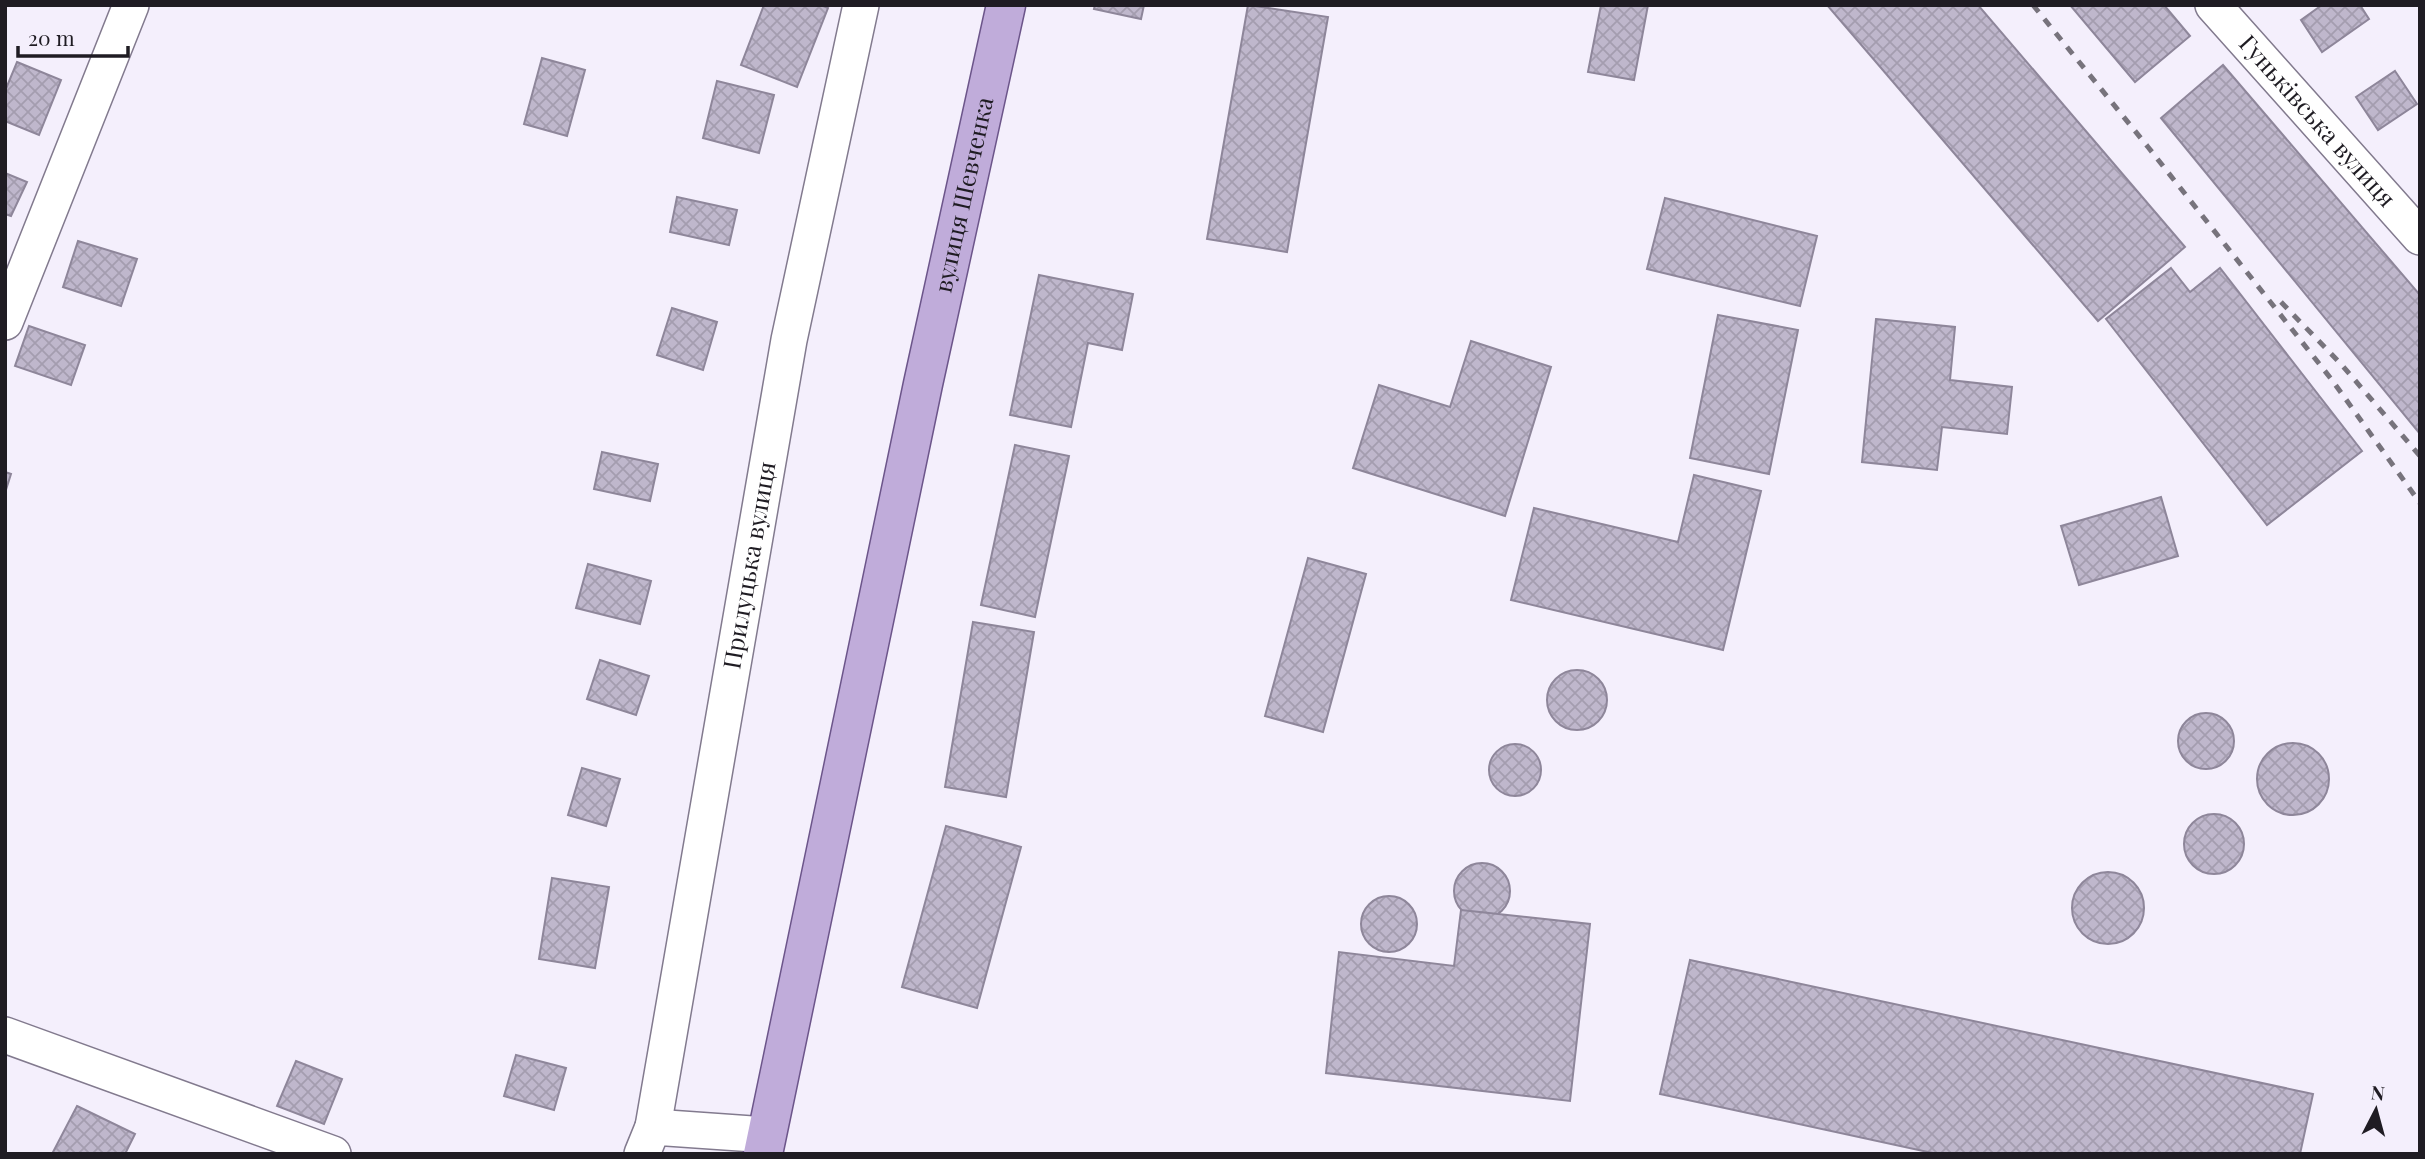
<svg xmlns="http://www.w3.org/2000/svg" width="2425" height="1159" viewBox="0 0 2425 1159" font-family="'Playfair Display',serif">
  <defs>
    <pattern id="building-cross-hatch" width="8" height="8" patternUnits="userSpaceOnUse" patternTransform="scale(1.75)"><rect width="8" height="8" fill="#bfb7cc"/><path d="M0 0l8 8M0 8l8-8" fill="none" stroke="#a49daf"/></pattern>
  </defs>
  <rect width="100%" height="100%" fill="#f4effc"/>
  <g fill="url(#building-cross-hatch)" stroke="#8e869a" stroke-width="2">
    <path d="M764,5H821L828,8L797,87L741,65Z"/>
    <path d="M1095,5H1144L1141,19L1094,9Z"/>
    <path d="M1248,5L1328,17L1287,252L1207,239Z"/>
    <path d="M1601,5H1648L1634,80L1588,72Z"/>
    <path d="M1827,5H1978L2185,247L2098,321Z"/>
    <path d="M2070,5H2164L2190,36L2135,82Z"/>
    <path d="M2322,5H2360L2369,19L2322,52L2301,20Z"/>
    <path d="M542,58L585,70L567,136L524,124Z"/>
    <path d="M17,62L61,80L39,135L5,121V91Z"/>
    <path d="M2223,65L2420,295V434L2161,118Z"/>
    <path d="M2395,71L2417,104L2378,130L2356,97Z"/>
    <path d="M717,81L774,95L759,153L703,138Z"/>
    <path d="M5,173L27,182L11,216L5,214Z"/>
    <path d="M677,197L737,210L729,245L670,232Z"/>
    <path d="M1665,198L1817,236L1800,306L1647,269Z"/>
    <path d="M78,241L137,259L121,306L63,287Z"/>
    <path d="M2171,268L2190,292L2220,268L2362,451L2267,525L2106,319Z"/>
    <path d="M1039,275L1133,294L1122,350L1088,343L1071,427L1010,415Z"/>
    <path d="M672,308L717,322L703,370L657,355Z"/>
    <path d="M1718,315L1798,330L1769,474L1690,458Z"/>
    <path d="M1876,319L1955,327L1950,380L2012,387L2007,434L1942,427L1937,470L1862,462Z"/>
    <path d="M29,326L85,345L71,385L15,366Z"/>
    <path d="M1471,341L1551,367L1505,516L1353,468L1379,385L1450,407Z"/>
    <path d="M1015,445L1069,456L1035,617L981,605Z"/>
    <path d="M602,452L658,464L650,501L594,489Z"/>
    <path d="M5,472L11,474L5,493Z"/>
    <path d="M1694,475L1761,491L1723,650L1511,600L1534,508L1678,542Z"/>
    <path d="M2161,497L2178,556L2079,585L2061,526Z"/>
    <path d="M1308,558L1366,574L1323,732L1265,716Z"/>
    <path d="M588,564L651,581L640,624L576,608Z"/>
    <path d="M973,622L1034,632L1006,797L945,787Z"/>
    <path d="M600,660L649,676L636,715L587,699Z"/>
    <circle cx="1577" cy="700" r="30"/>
    <circle cx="2206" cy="741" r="28"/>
    <circle cx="2293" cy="779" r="36"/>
    <circle cx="1515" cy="770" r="26"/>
    <path d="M582,768L620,779L606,826L568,815Z"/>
    <circle cx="2214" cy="844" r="30"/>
    <path d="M946,826L1021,847L977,1008L902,987Z"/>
    <circle cx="1482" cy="891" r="28"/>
    <circle cx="2108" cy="908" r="36"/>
    <path d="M552,878L609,887L595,968L539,959Z"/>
    <circle cx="1389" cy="924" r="28"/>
    <path d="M1461,910L1590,924L1570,1101L1326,1073L1339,952L1454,966Z"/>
    <path d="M1690,960L2313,1094L2300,1154H1937L1660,1094Z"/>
    <path d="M516,1055L566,1068L554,1110L504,1096Z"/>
    <path d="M296,1061L342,1079L324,1124L277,1106Z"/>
    <path d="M77,1106L135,1134L125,1154H52Z"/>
  </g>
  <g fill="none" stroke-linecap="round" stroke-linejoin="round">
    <defs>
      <g id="minor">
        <path id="s1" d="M2213,5L2420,237"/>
        <path d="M5,322L131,5"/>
        <path d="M5,1035L333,1154"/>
        <path id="s2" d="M653,1127L789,340L861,5"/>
        <path d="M642,1154L653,1127L767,1135"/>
      </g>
      <g id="primary">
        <path id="s3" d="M763,1154L923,384L1006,5"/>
      </g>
    </defs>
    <use href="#minor" stroke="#827a8e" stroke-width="38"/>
    <use href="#primary" stroke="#6c558a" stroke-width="41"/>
    <use href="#minor" stroke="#fff" stroke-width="35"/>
    <use href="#primary" stroke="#c0acda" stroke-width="38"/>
    <g stroke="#77737c" stroke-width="5" stroke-dasharray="9 9" stroke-linecap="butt">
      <path d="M2033,5L2148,147L2332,380L2420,503"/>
      <path d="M2281,302L2341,364L2420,456"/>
    </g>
  </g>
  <g text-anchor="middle" stroke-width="5" stroke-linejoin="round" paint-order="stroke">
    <g font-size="24" fill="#1f1c23" stroke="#f4effc">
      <text dy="8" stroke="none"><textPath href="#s1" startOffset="156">Гуньківська вулиця</textPath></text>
      <text dy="8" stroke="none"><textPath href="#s3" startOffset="980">вулиця Шевченка</textPath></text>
      <text dy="8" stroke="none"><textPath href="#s2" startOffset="570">Прилуцька вулиця</textPath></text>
    </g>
  </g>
  <rect width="2425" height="1159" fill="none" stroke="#1f1c23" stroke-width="14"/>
  <g transform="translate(2376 1110) rotate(6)" stroke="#f4effc" stroke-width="5" paint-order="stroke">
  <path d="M0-5L12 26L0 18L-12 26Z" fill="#1f1c23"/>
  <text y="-10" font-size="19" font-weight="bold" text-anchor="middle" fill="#1f1c23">N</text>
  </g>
  <path d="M18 46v10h110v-10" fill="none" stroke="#1f1c23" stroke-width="3.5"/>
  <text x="28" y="46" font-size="21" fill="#1f1c23" stroke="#f4effc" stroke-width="5" paint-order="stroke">20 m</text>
</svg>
